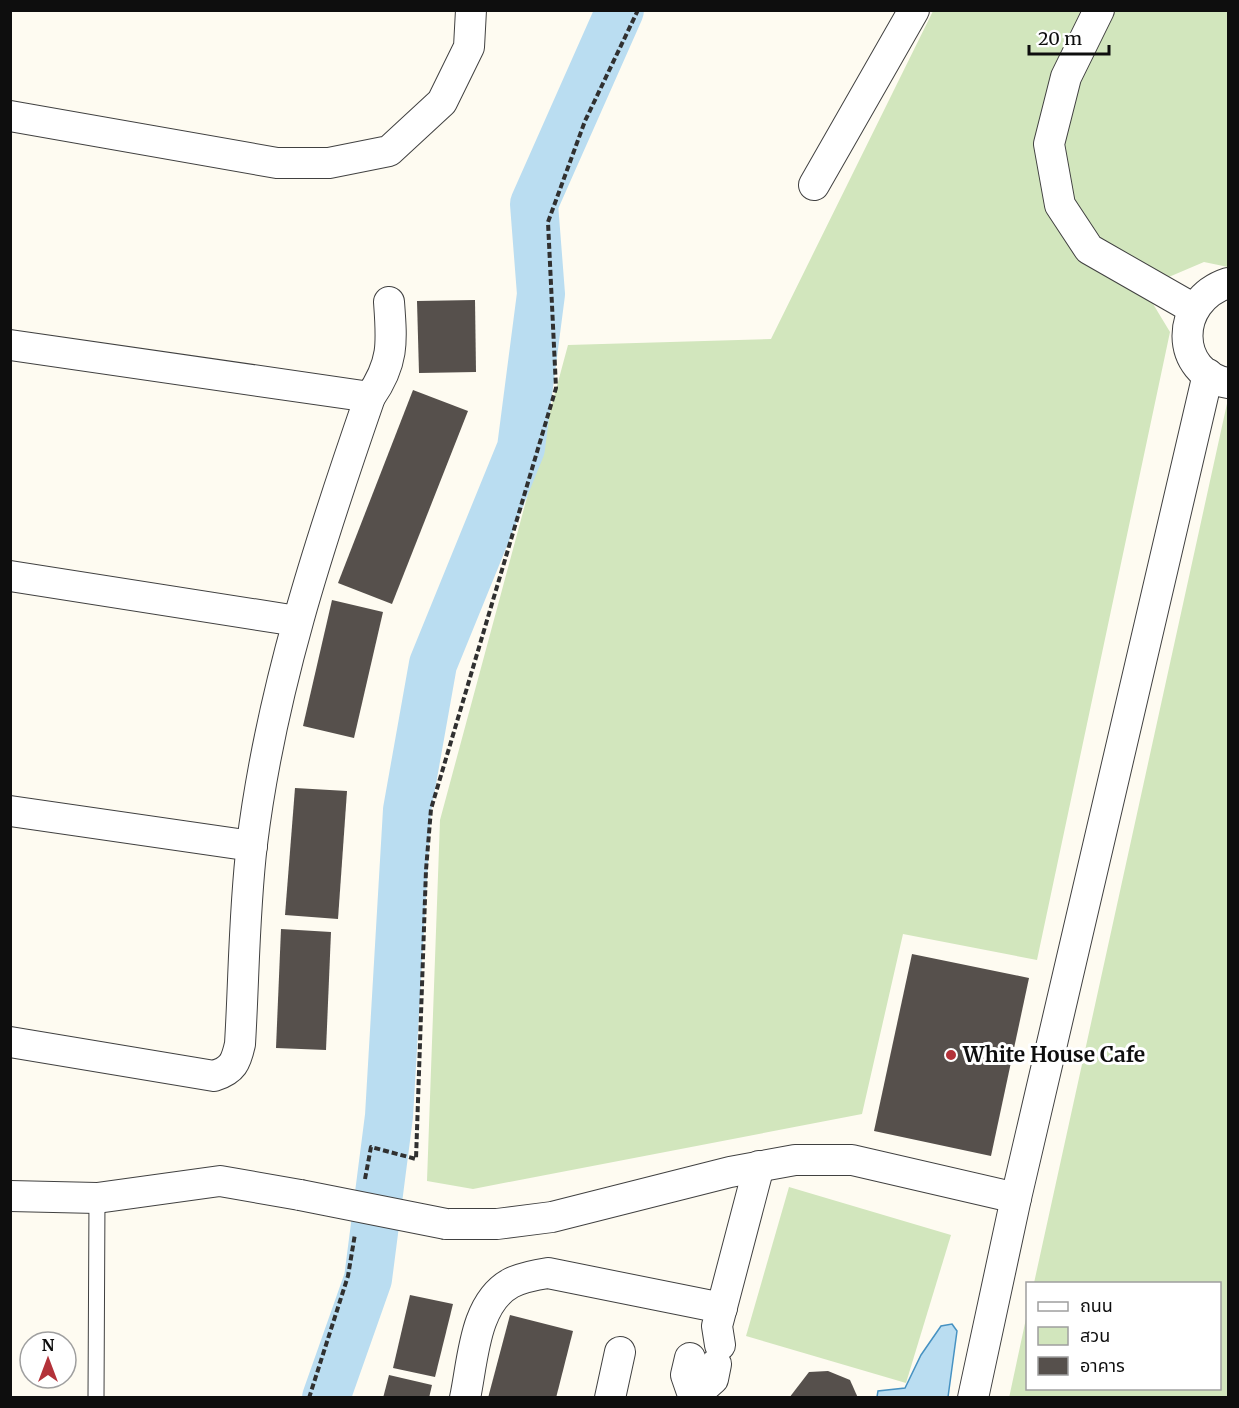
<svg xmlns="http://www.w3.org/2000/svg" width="1239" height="1408" viewBox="0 0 1239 1408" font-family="Merriweather,'Noto Sans Thai',serif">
  <rect width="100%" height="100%" fill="#fefbf1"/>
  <g fill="#d2e6bd">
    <path d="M933,11H1228V267L1204,262L1150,285L1138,279L1170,332L1037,960L903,934L862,1114L473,1189L427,1181L440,820L568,345L771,339Z"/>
    <path d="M1228,399V1397L1009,1398L1027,1314L1028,1388H1220V1284L1034,1283Z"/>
    <path d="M789,1187L951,1235L906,1383L746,1336Z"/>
  </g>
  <path fill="#baddf1" stroke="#4792c2" stroke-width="1.5" d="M952,1324L957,1331L948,1397H877L878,1391L905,1388L921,1355L941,1326Z"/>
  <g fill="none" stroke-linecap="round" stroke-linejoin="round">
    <path stroke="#baddf1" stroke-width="48" d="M326,1398L368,1279L389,1116L407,810L433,664L521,448L541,294L534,204L620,10"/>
  </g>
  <g fill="#56504c">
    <path d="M475,300L476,372L419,373L417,301Z"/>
    <path d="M413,390L468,411L392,604L338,583Z"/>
    <path d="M332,600L383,612L354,738L303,726Z"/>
    <path d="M295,788L347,791L338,919L285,915Z"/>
    <path d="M281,929L331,932L326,1050L276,1048Z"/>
    <path d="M912,954L1029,978L991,1156L874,1131Z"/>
    <path d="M410,1295L453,1304L435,1377L393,1368Z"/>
    <path d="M510,1315L573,1331L556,1398H488Z"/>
    <path d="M828,1371L850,1380L858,1398H789L809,1372Z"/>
    <path d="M389,1375L432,1385L429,1398H383Z"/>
  </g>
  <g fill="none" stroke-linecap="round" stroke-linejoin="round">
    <defs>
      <path id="lane" d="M96,1398L97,1198"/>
      <g id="street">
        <path d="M1099,10L1066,77L1049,144L1060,205L1089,249L1194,309"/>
        <path d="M10,116L277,163H329L389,151L442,102L469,47L471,10"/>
        <path d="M814,185L914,10"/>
        <path d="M1228,283C1173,301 1175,374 1228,383"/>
        <path d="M10,345L370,397"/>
        <path d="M10,576L297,621"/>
        <path d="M10,811L252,846"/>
        <path d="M10,1042L214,1076C233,1070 236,1062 240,1044C244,978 244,910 252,844C271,690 319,544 370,397C394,363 392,342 389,302"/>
        <path d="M10,1196L97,1198L220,1181L300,1195"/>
        <path d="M446,1224H497L552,1217L730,1172L795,1160H852L1016,1198"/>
        <path d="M720,1345L717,1326L759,1166"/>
        <path d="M690,1358L686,1375L694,1398"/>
        <path d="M695,1395L713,1379L716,1364"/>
        <path d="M465,1398C473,1361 474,1303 511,1283C523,1277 535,1275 548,1273L722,1308"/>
        <path d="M610,1398L620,1352"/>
        <path d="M973,1398L1016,1198L1208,374"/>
      </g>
    </defs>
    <use href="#lane" stroke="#414141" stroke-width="17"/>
    <use href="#street" stroke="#414141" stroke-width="32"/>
    <g stroke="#303030" stroke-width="4" stroke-dasharray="6 3" stroke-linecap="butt">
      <path d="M365,1179L371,1147L416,1159L426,870L431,809L556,388L548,222L585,121L638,10"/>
      <path d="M309,1398L348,1276L355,1234"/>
    </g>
    <use href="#lane" stroke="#fff" stroke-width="15"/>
    <use href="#street" stroke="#fff" stroke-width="30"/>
    <defs>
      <path id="street-bridge" d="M300,1195L446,1224"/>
    </defs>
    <use href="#street-bridge" stroke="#414141" stroke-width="32" stroke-linecap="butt"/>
    <use href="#street-bridge" stroke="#fff" stroke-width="30"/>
  </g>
  <circle fill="#b33239" stroke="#fff" stroke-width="2" cx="951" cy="1055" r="6"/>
  <g text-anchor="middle" stroke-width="6" stroke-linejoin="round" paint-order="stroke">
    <g font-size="21" font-weight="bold" fill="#0e0e0e" stroke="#fff" text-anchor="start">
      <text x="963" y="1062">White House Cafe</text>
    </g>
  </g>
  <rect width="1239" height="1408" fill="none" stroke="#0e0e0e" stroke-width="24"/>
  <rect x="1026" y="1282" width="195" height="108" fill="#ffffff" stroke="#9f9f9f" stroke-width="1.5"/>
  <rect x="1038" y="1302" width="30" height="9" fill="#ffffff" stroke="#9f9f9f" stroke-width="1.5"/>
  <text x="1080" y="1312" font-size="18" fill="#0e0e0e">ถนน</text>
  <rect x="1038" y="1327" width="30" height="18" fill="#d2e6bd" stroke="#9f9f9f" stroke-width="1.5"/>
  <text x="1080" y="1342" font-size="18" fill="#0e0e0e">สวน</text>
  <rect x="1038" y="1357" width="30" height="18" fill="#56504c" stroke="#9f9f9f" stroke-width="1.5"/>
  <text x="1080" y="1372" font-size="18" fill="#0e0e0e">อาคาร</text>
  <g transform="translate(48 1360)"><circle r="28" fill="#ffffff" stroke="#9f9f9f" stroke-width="1.5"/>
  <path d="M0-4.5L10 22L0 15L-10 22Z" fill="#b33239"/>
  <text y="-9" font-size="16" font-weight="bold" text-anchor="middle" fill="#0e0e0e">N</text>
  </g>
  <path d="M1029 45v9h80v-9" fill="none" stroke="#0e0e0e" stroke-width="3"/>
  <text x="1038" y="45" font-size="18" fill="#0e0e0e" stroke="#ffffff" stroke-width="4.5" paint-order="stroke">20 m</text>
</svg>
